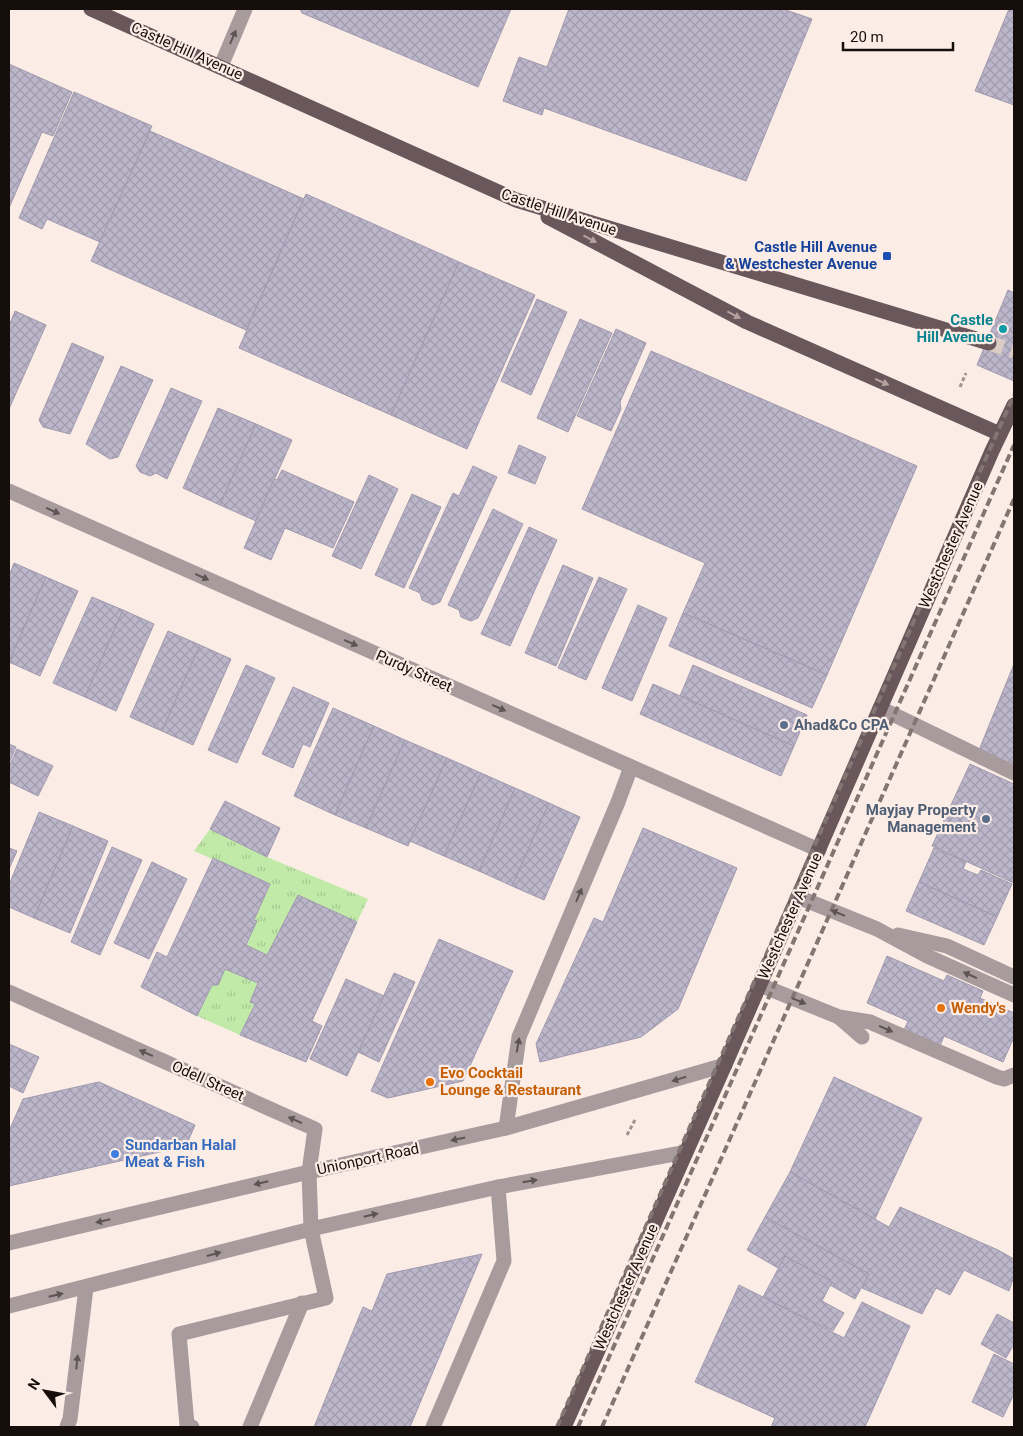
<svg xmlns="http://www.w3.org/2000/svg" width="1023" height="1436" viewBox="0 0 1023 1436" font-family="Roboto,sans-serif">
  <defs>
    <pattern id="park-tufts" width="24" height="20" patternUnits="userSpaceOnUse" patternTransform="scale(1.25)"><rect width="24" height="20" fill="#c1eaa9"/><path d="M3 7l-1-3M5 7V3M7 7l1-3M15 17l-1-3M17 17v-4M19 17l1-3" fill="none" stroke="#a5c890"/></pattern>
    <pattern id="building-cross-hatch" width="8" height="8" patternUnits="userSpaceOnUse" patternTransform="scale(1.25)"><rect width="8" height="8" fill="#bcb6cb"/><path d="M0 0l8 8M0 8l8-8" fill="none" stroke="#a19bad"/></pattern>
  </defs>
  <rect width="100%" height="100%" fill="#fcece6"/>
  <g fill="url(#park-tufts)">
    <path d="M210,829L267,857L368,899L357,922L298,895L267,955L246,945L257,922L254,920L270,884L194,851Z"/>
    <path d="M225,969L258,983L250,1001L255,1004L240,1035L197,1016L212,985Z"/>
  </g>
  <g fill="url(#building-cross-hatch)" stroke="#a09aae">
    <path d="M300,9H511L478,87L302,13Z"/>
    <path d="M569,9H783L812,19L746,181L544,108L542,115L503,101L519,57L547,67Z"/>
    <path d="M1009,9H1014V105L975,91Z"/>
    <path d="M9,64L72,92L53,136L42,132L9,208Z"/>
    <path d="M74,92L152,126L100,242L47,219L42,229L19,218Z"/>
    <path d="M150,131L304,199L246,330L91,261Z"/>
    <path d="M306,194L459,262L391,415L239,348Z"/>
    <path d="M459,262L535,295L467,449L391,415Z"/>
    <path d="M1008,290L1014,293V381L977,365Z"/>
    <path d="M537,299L567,312L531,395L501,381Z"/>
    <path d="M15,311L46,325L9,409V326Z"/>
    <path d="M580,319L612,333L568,432L537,418Z"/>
    <path d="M616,329L646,343L620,402L621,409L611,431L577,416Z"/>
    <path d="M72,343L104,357L70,434L43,427L39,420Z"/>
    <path d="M651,351L917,466L827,675L683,613L705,563L582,509Z"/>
    <path d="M121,366L153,380L118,457L110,459L86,444Z"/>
    <path d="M171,388L202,401L167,479L156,473L150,476L140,472L136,466Z"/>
    <path d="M218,408L256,424L220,505L183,488Z"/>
    <path d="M256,424L292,440L256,521L220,505Z"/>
    <path d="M519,445L546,457L535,484L508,473Z"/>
    <path d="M473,466L497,477L440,602L433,605L422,600L420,593L409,588L453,493L459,496Z"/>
    <path d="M282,470L354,502L333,548L285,528L271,560L244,548L274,479L277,480Z"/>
    <path d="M369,475L398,489L361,569L332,556Z"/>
    <path d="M412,494L441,507L404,588L375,575Z"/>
    <path d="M493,509L523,524L478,618L471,621L461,617L459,610L448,605Z"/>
    <path d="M529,527L557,540L510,646L481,634Z"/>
    <path d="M14,563L46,577L9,662V576Z"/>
    <path d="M563,565L593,578L556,666L525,653Z"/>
    <path d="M46,577L78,591L40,676L9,662Z"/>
    <path d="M599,577L627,589L586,680L558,668Z"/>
    <path d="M92,597L123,610L85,697L53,683Z"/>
    <path d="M638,605L667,618L632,701L602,688Z"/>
    <path d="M123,610L154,624L116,711L85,697Z"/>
    <path d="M683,613L827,675L812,708L669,646Z"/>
    <path d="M168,631L200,645L162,731L130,717Z"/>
    <path d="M200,645L231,659L193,745L162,731Z"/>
    <path d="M1014,664V767L979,750Z"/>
    <path d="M246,665L275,678L237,763L208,750Z"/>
    <path d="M693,665L807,715L794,746L680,696Z"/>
    <path d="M653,684L794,746L781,776L640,714Z"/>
    <path d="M293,687L329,703L310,747L303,744L293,768L262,754Z"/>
    <path d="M333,708L374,726L335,815L294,796Z"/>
    <path d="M374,726L405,740L366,828L335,815Z"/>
    <path d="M405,740L447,758L408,846L366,828Z"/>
    <path d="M9,744L16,747L9,763Z"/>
    <path d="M17,749L53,766L38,796L9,782V767Z"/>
    <path d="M447,758L481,773L444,856L410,841Z"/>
    <path d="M970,764L1014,784V883L932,846Z"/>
    <path d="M481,773L515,788L479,871L444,856Z"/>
    <path d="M515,788L549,803L512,886L479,871Z"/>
    <path d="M225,801L280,828L267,857L210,829Z"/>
    <path d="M549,803L580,817L544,900L512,886Z"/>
    <path d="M39,812L73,826L34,918L9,907V885Z"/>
    <path d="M73,826L108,841L70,933L34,918Z"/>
    <path d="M643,828L737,868L678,1009L641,1037L540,1062L536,1044L594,918L603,922Z"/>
    <path d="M112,847L142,860L100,955L71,942Z"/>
    <path d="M9,848L17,851L9,869Z"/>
    <path d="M934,848L966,862L963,869L978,875L981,870L1012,884L997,917L919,882Z"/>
    <path d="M213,858L270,884L254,920L257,921L246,945L267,955L298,895L357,922L312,1021L322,1026L306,1062L240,1035L255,1004L250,1002L258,983L225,969L218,985H212L197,1016L141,987L157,952L167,957Z"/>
    <path d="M152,862L187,879L149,959L114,943Z"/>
    <path d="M919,882L997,917L984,945L906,911Z"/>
    <path d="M439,939L513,971L463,1081L388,1098L371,1091Z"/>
    <path d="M887,956L944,981L947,975L983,991L980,998L1014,1013V1037L1003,1062L944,1036L940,1046L904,1030L908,1021L867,1003Z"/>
    <path d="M394,973L415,982L379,1062L358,1052Z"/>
    <path d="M346,979L384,996L347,1076L310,1059Z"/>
    <path d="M9,1044L39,1057L23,1093L9,1086Z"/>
    <path d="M834,1077L922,1118L875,1219L790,1172Z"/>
    <path d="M99,1082L195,1125L186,1146L9,1186V1131L23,1099Z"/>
    <path d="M790,1172L889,1227L900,1207L998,1250L1014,1259V1276L1009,1291L964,1270L950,1295L936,1288L922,1314L862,1288L869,1274L765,1217Z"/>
    <path d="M765,1217L869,1274L855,1299L830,1285L832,1282L785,1256L778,1268L747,1250Z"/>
    <path d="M482,1254L410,1427H314L363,1307L372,1311L387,1274Z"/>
    <path d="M785,1256L832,1282L822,1301L844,1313L833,1331L763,1297Z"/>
    <path d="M739,1285L844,1338L862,1302L910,1326L865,1427H771L775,1418L695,1382Z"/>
    <path d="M997,1314L1014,1323V1344L1006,1358L981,1344Z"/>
    <path d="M994,1354L1014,1364V1394L1003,1417L972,1402Z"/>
  </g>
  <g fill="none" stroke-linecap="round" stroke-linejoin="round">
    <path stroke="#dacbc5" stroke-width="15" stroke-dasharray="15 8" stroke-linecap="butt" d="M989,343L1014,351"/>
    <g stroke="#a1948f" stroke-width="3" stroke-dasharray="4 2.5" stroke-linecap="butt">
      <path d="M960,387L966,373"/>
      <path d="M627,1135L636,1118"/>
    </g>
    <g stroke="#a79b9e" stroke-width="15">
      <path d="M221,66L245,9"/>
      <path d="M9,491L819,850"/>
      <path d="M880,708L1014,773"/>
      <path d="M798,897L877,929L927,956L1014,995"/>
      <path d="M898,935L947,946L1014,977"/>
      <path d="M760,985L839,1017L870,1022L997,1077L1004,1079L1014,1075"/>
      <path d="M9,992L315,1129L309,1172L311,1229L326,1298L179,1334L187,1425L192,1427"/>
      <path d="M839,1017L862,1037"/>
      <path d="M506,1128L519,1037L618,802L631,767"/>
      <path d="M9,1243L309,1172L506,1128L725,1065"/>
      <path d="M9,1306L311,1229L498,1187L686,1152"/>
      <path d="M67,1427L70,1419L86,1288"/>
      <path d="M250,1427L302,1303"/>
      <path d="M433,1427L504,1261L498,1187"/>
    </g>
    <g stroke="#6a575b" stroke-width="15">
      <path d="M91,9L516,200L989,343"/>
      <path d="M548,217L747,322L1000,434"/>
      <path d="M564,1427L727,1060L992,451L1014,405"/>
    </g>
    <g stroke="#827672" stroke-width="4" stroke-dasharray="8 4" stroke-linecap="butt">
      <path d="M557,1427L1014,395"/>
      <path d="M578,1427L1014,445"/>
      <path d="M602,1427L1014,499"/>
    </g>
  </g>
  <defs><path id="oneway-solid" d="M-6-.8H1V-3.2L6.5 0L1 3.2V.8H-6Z" transform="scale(1.25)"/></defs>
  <g fill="#5e5454">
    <use href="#oneway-solid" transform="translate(233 37) rotate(-67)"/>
    <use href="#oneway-solid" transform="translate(53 511) rotate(24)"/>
    <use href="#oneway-solid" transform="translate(202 577) rotate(24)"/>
    <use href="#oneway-solid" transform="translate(351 643) rotate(24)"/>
    <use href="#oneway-solid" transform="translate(499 708) rotate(24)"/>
    <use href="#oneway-solid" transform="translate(579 895) rotate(-67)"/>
    <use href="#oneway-solid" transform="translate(838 913) rotate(-158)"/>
    <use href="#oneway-solid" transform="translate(970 975) rotate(-156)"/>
    <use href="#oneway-solid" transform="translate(799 1001) rotate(23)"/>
    <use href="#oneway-solid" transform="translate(886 1029) rotate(24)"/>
    <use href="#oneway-solid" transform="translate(518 1045) rotate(-80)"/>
    <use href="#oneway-solid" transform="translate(146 1053) rotate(-156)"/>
    <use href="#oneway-solid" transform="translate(679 1079) rotate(163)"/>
    <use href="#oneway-solid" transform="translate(295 1120) rotate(-156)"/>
    <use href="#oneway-solid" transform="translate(458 1139) rotate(168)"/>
    <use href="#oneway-solid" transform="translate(530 1181) rotate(-10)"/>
    <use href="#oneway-solid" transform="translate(261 1183) rotate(167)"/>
    <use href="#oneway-solid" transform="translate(371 1215) rotate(-13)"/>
    <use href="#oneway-solid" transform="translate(103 1221) rotate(167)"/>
    <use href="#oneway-solid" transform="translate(214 1254) rotate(-15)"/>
    <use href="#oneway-solid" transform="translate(56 1295) rotate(-13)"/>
    <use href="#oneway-solid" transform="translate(77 1362) rotate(-84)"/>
  </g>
  <g fill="#b3a2a0">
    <use href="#oneway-solid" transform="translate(590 239) rotate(28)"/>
    <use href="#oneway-solid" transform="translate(734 315) rotate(28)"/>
    <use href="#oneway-solid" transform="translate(882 382) rotate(24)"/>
  </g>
  <rect fill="#1a4fb4" stroke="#fcece6" stroke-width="2" x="882" y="251" width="10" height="10" rx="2.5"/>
  <circle fill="#0f9aa8" stroke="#fcece6" stroke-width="2" cx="1003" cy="329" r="5"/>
  <g fill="#5c6f8a" stroke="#fcece6" stroke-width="2">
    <circle cx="784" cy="725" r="5"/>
    <circle cx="986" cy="819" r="5"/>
  </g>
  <g fill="#e8710a" stroke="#fcece6" stroke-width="2">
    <circle cx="941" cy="1008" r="5"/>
    <circle cx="430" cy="1082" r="5"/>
  </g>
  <circle fill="#3f7fe0" stroke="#fcece6" stroke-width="2" cx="115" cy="1154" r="5"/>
  <g text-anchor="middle" stroke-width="4.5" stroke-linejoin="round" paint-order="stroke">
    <g font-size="15" fill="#160e0b" stroke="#fcece6">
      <text transform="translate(187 51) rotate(24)" y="5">Castle Hill Avenue</text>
      <text transform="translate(559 212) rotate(18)" y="5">Castle Hill Avenue</text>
      <text transform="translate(951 545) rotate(-66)" y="5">Westchester Avenue</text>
      <text transform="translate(414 671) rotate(24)" y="5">Purdy Street</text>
      <text transform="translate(790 916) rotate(-66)" y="5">Westchester Avenue</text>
      <text transform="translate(208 1081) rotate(24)" y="5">Odell Street</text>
      <text transform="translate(368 1159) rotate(-12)" y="5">Unionport Road</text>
      <text transform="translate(626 1287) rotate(-66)" y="5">Westchester Avenue</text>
    </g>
    <g font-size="15" font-weight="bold" fill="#164399" stroke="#fcece6" text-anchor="end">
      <text x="877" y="252">Castle Hill Avenue<tspan x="877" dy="17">&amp; Westchester Avenue</tspan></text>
    </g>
    <g font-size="15" font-weight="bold" fill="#0d838f" stroke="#fcece6" text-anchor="end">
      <text x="993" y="325">Castle<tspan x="993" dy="17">Hill Avenue</tspan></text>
    </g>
    <g font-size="15" font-weight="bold" fill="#4e5e75" stroke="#fcece6" text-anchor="start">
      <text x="794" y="730">Ahad&amp;Co CPA</text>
      <text x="976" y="815" text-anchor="end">Mayjay Property<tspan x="976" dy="17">Management</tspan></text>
    </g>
    <g font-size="15" font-weight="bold" fill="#c56008" stroke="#fcece6" text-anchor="start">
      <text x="951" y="1013">Wendy's</text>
      <text x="440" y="1078">Evo Cocktail<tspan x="440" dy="17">Lounge &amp; Restaurant</tspan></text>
    </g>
    <g font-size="15" font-weight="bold" fill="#366cbe" stroke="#fcece6" text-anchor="start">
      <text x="125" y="1150">Sundarban Halal<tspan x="125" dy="17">Meat &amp; Fish</tspan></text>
    </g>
  </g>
  <rect width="1023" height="1436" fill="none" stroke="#160e0b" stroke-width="20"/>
  <g transform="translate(45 1391) rotate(302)" stroke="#fcece6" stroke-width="4" paint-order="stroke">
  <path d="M0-4L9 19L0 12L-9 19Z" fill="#160e0b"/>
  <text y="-8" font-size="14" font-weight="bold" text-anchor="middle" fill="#160e0b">N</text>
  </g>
  <path d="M843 42v8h110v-8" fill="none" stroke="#160e0b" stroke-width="2.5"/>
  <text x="850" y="42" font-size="15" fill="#160e0b" stroke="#fcece6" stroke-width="4" paint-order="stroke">20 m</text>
</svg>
